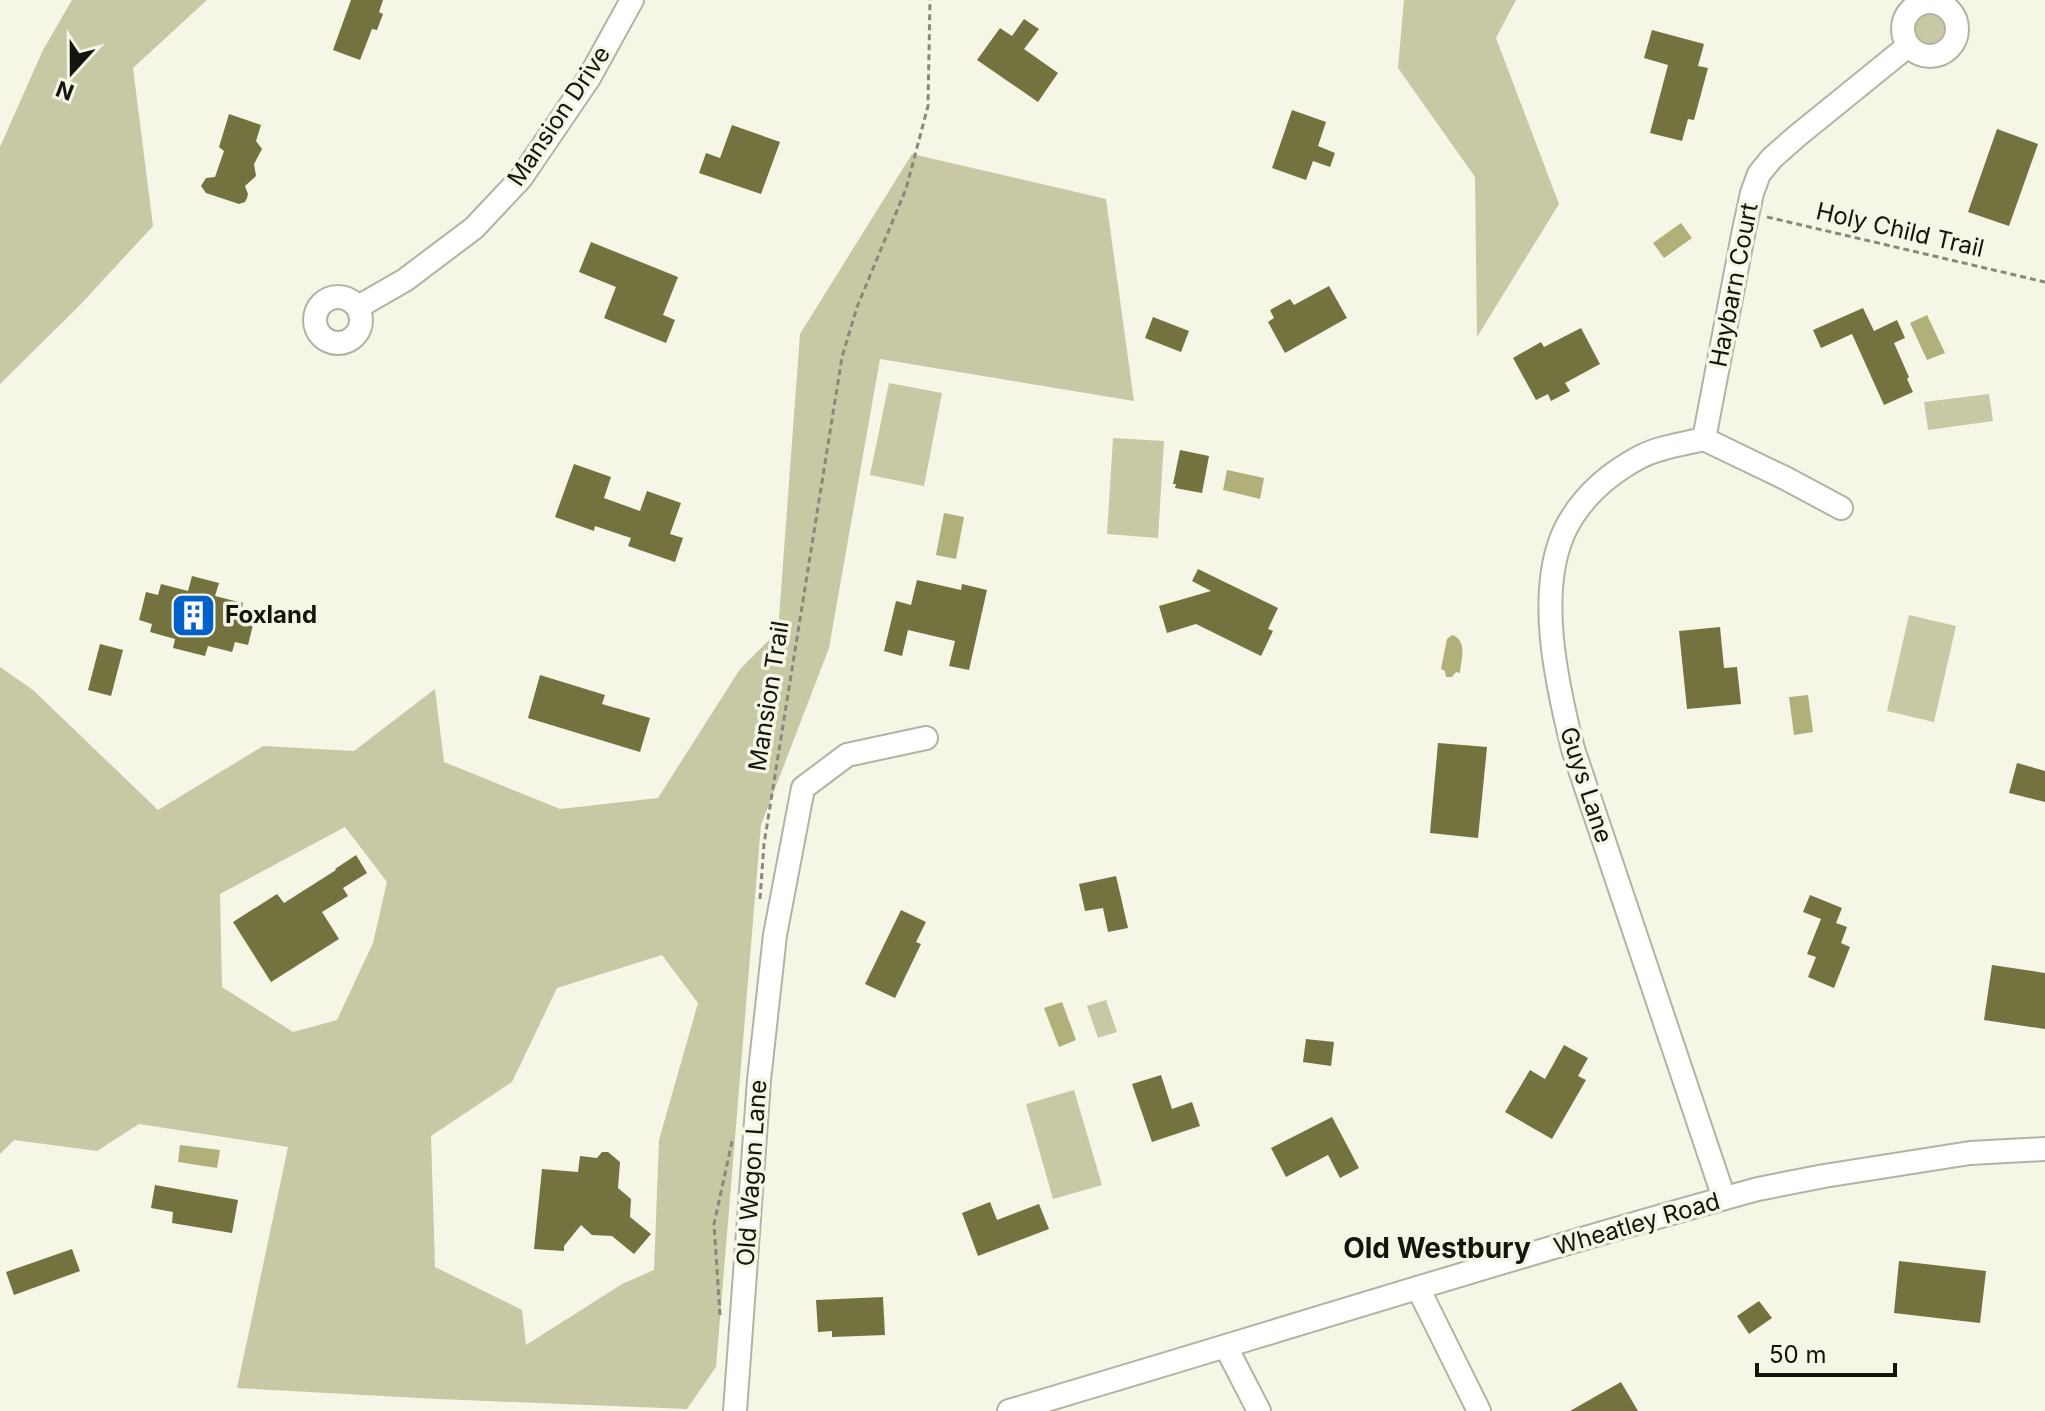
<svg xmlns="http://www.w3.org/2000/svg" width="2045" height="1411" viewBox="0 0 2045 1411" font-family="Inter,sans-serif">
  <rect width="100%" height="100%" fill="#f6f6e6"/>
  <g fill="#c8c8a5" fill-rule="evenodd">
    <path d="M72,0H207L133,68L153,226L80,305L0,384V147L43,50Z"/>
    <path d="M1404,0H1516L1496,38L1559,204L1477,337L1475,177L1398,68Z"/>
    <circle cx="1930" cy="29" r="19"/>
    <path d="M912,154L1106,199L1134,401L880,359L829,648L761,825L716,1367L687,1409L438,1399L237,1388L288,1147L139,1124L97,1151L14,1140L0,1154V667L33,690L158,810L263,746L354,751L435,689L444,762L560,809L658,798L740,669L778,631L800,334ZM345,827L387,882L373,943L337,1020L293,1032L222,987L220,894ZM662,955L698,1003L659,1140L654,1270L622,1284L526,1345L522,1310L435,1267L431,1136L512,1082L557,988Z"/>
    <path d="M889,383L942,393L924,486L870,475Z"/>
    <path d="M1989,394L1993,421L1928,430L1924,402Z"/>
    <path d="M1113,438L1164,441L1158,538L1107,534Z"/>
    <path d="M1909,615L1956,626L1934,722L1887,711Z"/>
    <path d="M1106,1000L1117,1032L1098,1038L1087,1006Z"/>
    <path d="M1074,1090L1102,1185L1053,1199L1026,1104Z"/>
  </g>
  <g fill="#b1af7a">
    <path d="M1681,223L1692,238L1664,258L1653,243Z"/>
    <path d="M1927,315L1945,353L1927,360L1910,323Z"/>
    <path d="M1227,470L1264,478L1260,499L1223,490Z"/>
    <path d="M944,513L964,517L956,559L936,555Z"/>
    <path d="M1452,635C1468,640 1461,660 1460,673L1456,672L1452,677H1446L1445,671L1441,669L1447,639Z"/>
    <path d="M1808,695L1813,732L1794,735L1789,697Z"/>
    <path d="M1062,1002L1076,1040L1059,1047L1044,1008Z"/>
    <path d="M180,1145L220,1150L217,1168L178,1162Z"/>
  </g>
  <g fill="#74723e">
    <path d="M351,0H383L379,12L383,14L377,30L372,29L360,60L333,50Z"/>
    <path d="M1024,19L1039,29L1024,49L1058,73L1038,102L977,60L1000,28L1012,36Z"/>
    <path d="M1652,30L1704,44L1698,66L1708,68L1694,120L1688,119L1682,141L1650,133L1668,65L1644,58Z"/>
    <path d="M1292,110L1326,122L1318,146L1335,153L1330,167L1313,161L1306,180L1272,168Z"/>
    <path d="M229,114L261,125L256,141L262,149L254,164L256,176L245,186L248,194L247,198L245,202L239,204L206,193L201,186L206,178L215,177L224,151L219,147Z"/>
    <path d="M732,125L780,142L761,194L699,173L706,153L720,158Z"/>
    <path d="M1997,129L2038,144L2009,226L1968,212Z"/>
    <path d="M591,242L678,277L663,315L675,320L666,343L604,318L616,287L579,272Z"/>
    <path d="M1329,286L1347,318L1285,353L1268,322L1274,318L1270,310L1290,299L1294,305Z"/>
    <path d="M1863,308L1874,331L1897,320L1905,338L1894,343L1909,377L1907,379L1913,392L1884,405L1852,334L1821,348L1813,330Z"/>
    <path d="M1153,317L1189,331L1181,352L1145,338Z"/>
    <path d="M1581,328L1600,364L1565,383L1570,391L1551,401L1548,394L1536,400L1513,358L1541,342L1544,347Z"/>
    <path d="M1180,450L1209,456L1202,493L1175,488L1176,484H1173Z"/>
    <path d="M574,464L611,477L604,498L640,511L647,491L681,503L670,534L683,538L675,562L628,546L631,538L595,526L594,531L555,517Z"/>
    <path d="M1198,569L1278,608L1268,629L1273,631L1261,656L1196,624L1167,633L1159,606L1211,591L1192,581Z"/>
    <path d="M192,576L219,583L215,596L243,603L241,613L255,617L248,645L235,642L232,652L208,646L205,656L173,648L175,639L150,632L152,624L139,620L146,592L158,595L161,584L188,591Z"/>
    <path d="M917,580L961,590L962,584L987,590L969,670L949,666L955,641L908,630L902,656L884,651L896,601L911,605Z"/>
    <path d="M1720,627L1724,668L1737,667L1741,704L1687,709L1679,631Z"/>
    <path d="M100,644L123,650L111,696L88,690Z"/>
    <path d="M540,675L605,695L602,704L650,718L640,752L528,718Z"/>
    <path d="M1438,743L1487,747L1478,838L1430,833Z"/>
    <path d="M2017,763L2045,771V802L2009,793Z"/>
    <path d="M356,855L367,873L343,888L348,896L322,912L339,939L271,982L233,922L277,894L284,903L336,870L335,869Z"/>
    <path d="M1116,876L1128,928L1108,932L1103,908L1085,911L1079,884Z"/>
    <path d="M1810,895L1842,908L1836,923L1847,927L1841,943L1850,947L1834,988L1808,977L1816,957L1807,954L1821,919L1803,912Z"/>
    <path d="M901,910L926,922L916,942L921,944L895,998L865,984Z"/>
    <path d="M1992,965L2045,973V1029L1984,1020Z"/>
    <path d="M1306,1039L1334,1042L1331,1066L1303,1062Z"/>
    <path d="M1564,1045L1588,1058L1578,1076L1586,1080L1552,1139L1505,1112L1530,1070L1545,1079Z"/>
    <path d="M1161,1075L1172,1109L1192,1102L1200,1126L1152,1142L1132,1084Z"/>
    <path d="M1332,1117L1359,1168L1340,1178L1328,1155L1286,1177L1271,1148Z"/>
    <path d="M602,1152H608L620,1162L618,1188L631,1199L630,1217L651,1234L634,1254L612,1236L592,1235L581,1225L564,1246V1251L534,1249L542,1169L578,1172L580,1156L597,1158Z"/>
    <path d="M155,1185L238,1200L232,1233L172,1223L173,1212L151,1208Z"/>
    <path d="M990,1202L997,1220L1039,1204L1049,1229L978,1256L962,1213Z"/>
    <path d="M72,1249L80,1271L14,1295L6,1272Z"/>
    <path d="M1899,1261L1986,1271L1980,1323L1894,1313Z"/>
    <path d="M883,1297L885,1335L832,1337V1331L818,1332L816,1300Z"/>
    <path d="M1759,1301L1772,1318L1749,1334L1737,1316Z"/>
    <path d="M1621,1382L1638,1411H1570Z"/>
  </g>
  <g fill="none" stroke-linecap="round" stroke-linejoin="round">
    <defs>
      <g id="minor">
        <circle cx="1930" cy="29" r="27"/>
        <circle cx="338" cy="320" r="23"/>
        <path d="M358,307L405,280L474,228L521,178L589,78L632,0"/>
        <path d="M1704,439C1683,444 1659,447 1640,457C1610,473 1582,497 1566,528C1535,590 1557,685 1573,749L1724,1198"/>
        <path d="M1704,439L1744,230L1752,193L1759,174L1772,158L1797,136L1908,46"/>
        <path d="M1704,439L1785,478L1841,508"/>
        <path d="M1418,1288L1479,1411"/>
        <path d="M1226,1347L1259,1411"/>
        <path d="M735,1411L759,1080L775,935L803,788L847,755L926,738"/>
        <path d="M1009,1411C1258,1338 1506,1258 1758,1189L1824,1176L1970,1153L2045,1149"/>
      </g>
    </defs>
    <use href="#minor" stroke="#b3b3a3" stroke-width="26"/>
    <g stroke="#88887d" stroke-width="3" stroke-dasharray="6 4" stroke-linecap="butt">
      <path d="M1767,217L2045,282"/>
      <path d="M760,899L764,844L842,357L857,307L906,189L928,106L930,0"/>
      <path d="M720,1315L714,1224L733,1137"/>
    </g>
    <use href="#minor" stroke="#fff" stroke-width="22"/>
  </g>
  <defs>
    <symbol id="building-square" viewBox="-11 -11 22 22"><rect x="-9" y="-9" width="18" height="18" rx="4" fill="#0061ca" stroke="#f6f6e6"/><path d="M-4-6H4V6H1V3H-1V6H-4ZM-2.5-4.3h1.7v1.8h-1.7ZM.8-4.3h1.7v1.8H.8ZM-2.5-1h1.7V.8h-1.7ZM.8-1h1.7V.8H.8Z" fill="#fff"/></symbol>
  </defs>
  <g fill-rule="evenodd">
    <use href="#building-square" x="168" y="590" width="51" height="51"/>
  </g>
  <g text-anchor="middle" stroke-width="7" stroke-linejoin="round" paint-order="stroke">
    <g font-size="24" fill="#15150f" stroke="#f6f6e6">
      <text transform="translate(559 116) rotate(-56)" y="8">Mansion Drive</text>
      <text transform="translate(1900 230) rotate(13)" y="8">Holy Child Trail</text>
      <text transform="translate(1734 285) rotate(-79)" y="8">Haybarn Court</text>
      <text transform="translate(769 696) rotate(-81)" y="8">Mansion Trail</text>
      <text transform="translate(1586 785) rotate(72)" y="8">Guys Lane</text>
      <text transform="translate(752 1173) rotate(-86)" y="8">Old Wagon Lane</text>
      <text transform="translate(1637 1224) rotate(-16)" y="8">Wheatley Road</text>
    </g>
    <g font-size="24" font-weight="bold" fill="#15150f" stroke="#f6f6e6" text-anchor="start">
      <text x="225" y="623">Foxland</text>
    </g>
    <g font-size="28" font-weight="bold" fill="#15150f" stroke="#f6f6e6">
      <text x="1437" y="1258">Old Westbury</text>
    </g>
  </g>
  <g transform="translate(72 72) rotate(201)" stroke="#f6f6e6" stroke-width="6" paint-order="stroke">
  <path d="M0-6L14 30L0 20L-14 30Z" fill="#15150f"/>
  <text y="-12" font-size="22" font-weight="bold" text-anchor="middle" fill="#15150f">N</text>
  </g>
  <path d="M1757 1363v12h138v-12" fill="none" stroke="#15150f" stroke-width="4"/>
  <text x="1769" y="1363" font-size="24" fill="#15150f" stroke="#f6f6e6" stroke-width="6" paint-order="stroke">50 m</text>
</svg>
